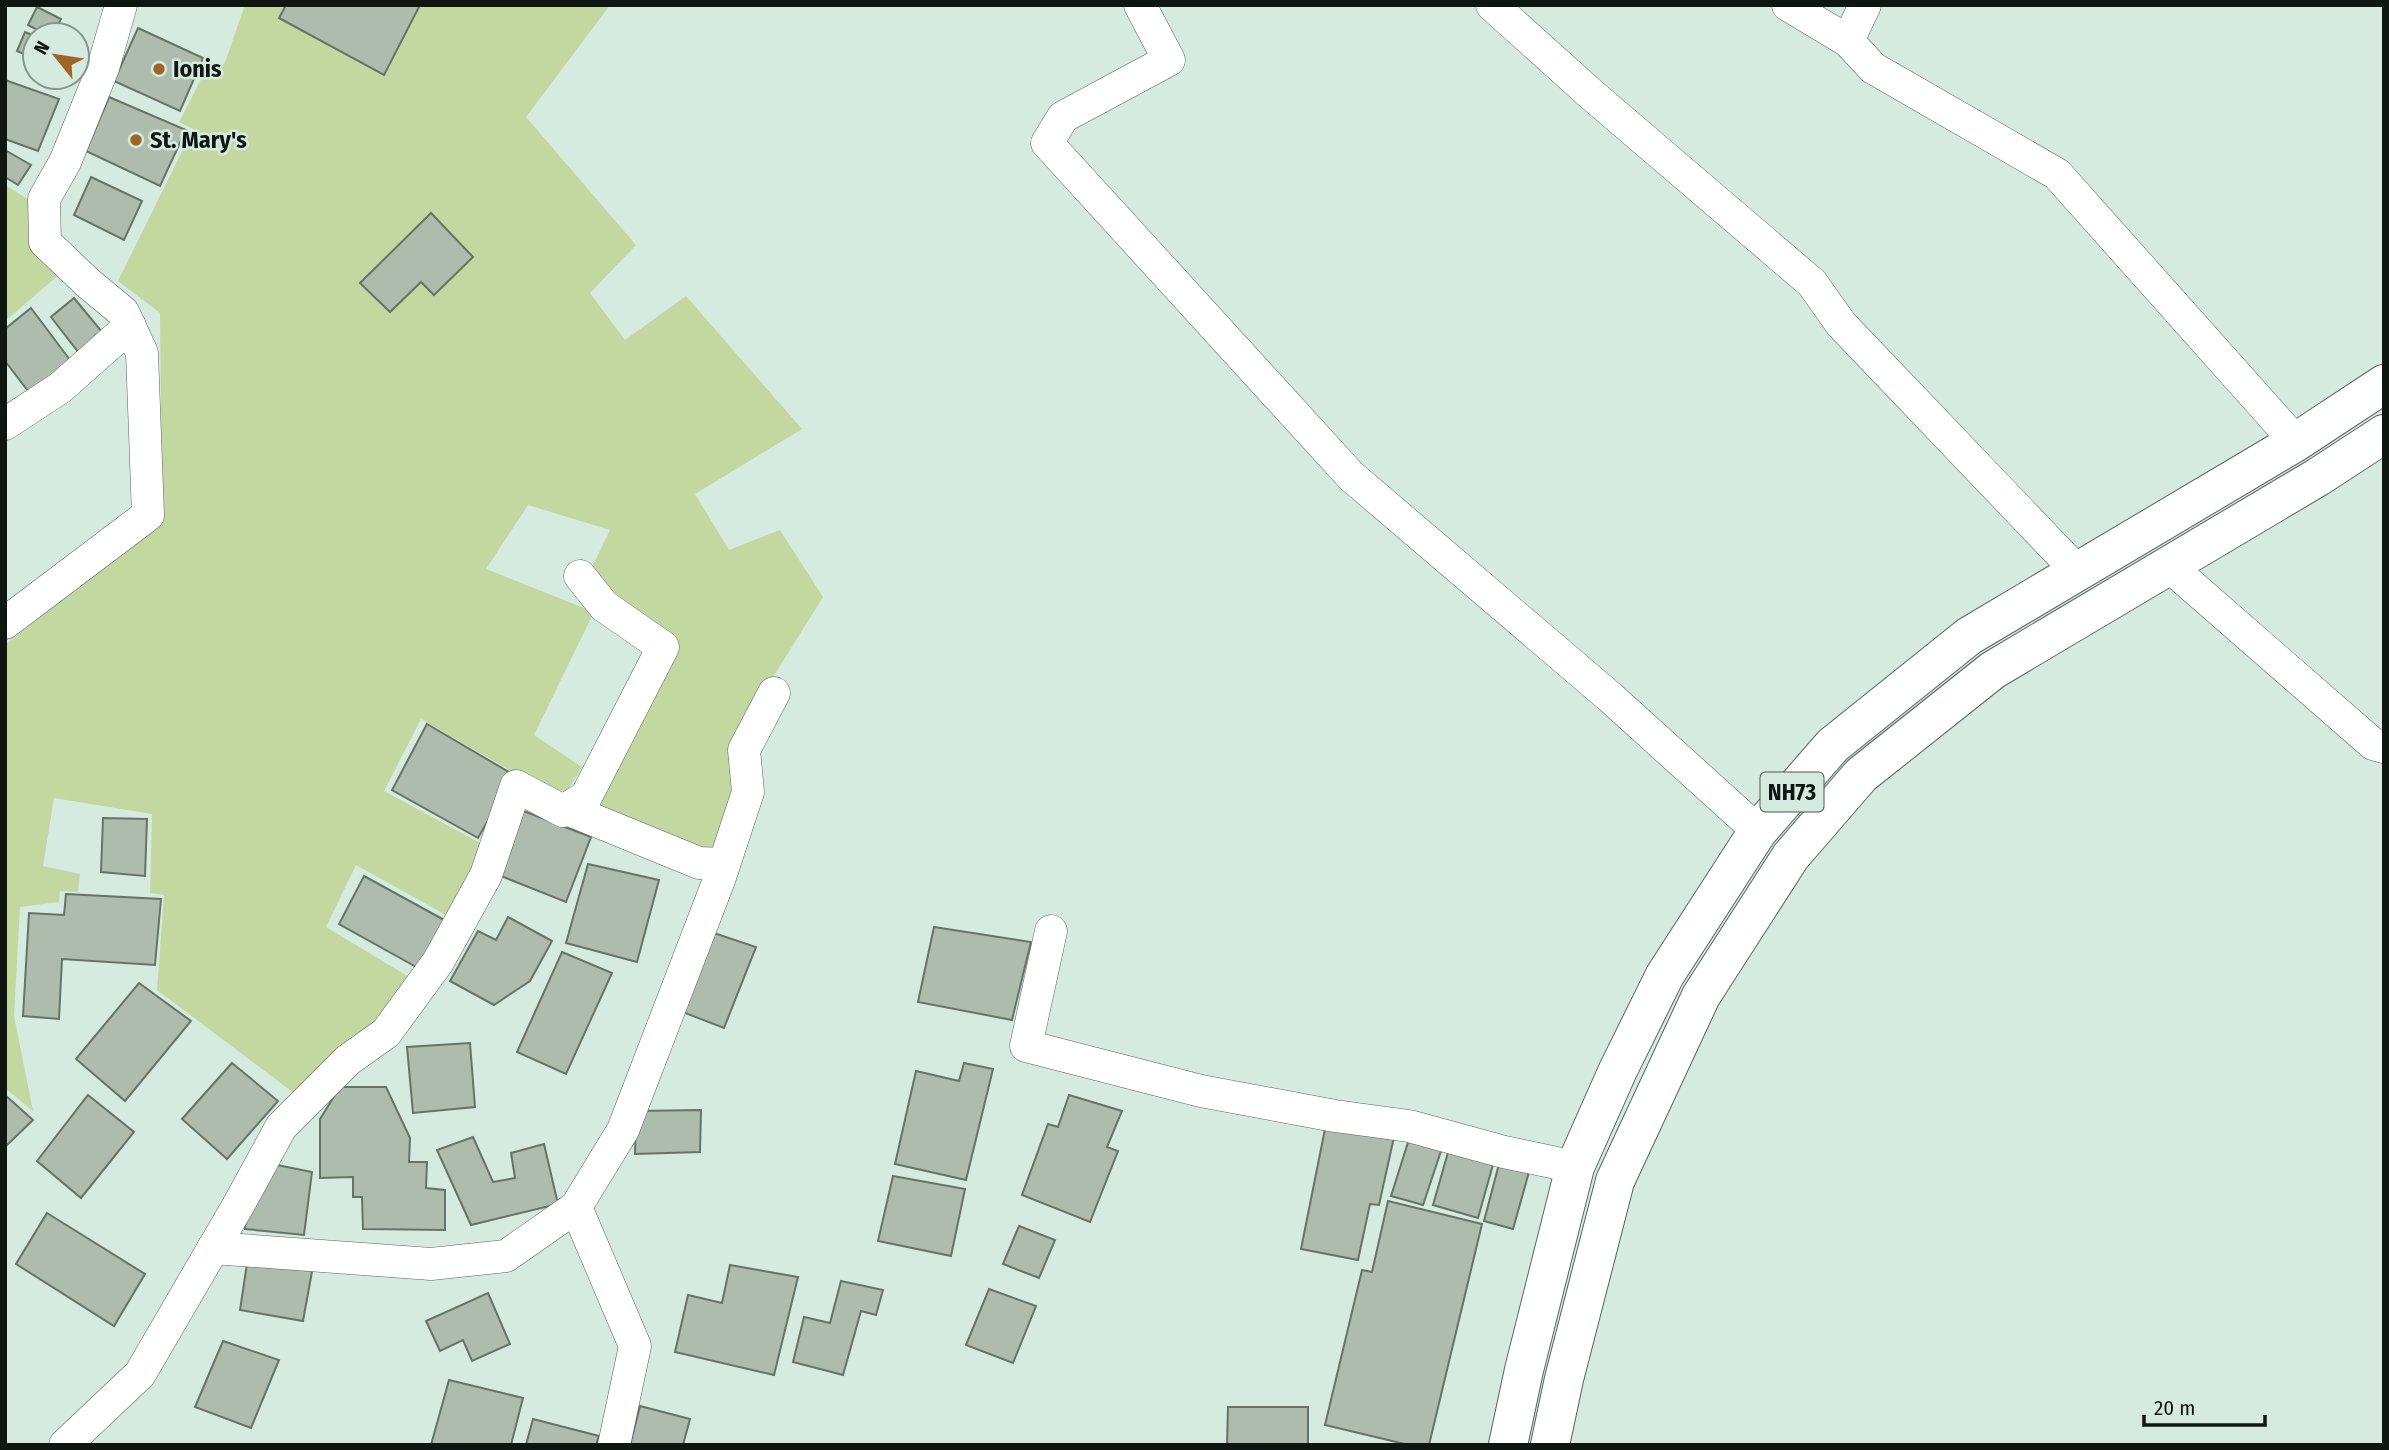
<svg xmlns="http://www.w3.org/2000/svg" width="2389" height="1450" viewBox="0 0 2389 1450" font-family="'Fira Sans Condensed',sans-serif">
  <rect width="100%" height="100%" fill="#d5ebe0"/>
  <g fill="#c3d7a1">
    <path d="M245,5H610L526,117L636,245L590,293L625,340L686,296L802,429L695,494L729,550L780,530L823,597L768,685L739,789L717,853L596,811L674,638L589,573L610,530L528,505L486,569L594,612L534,735L582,767L562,800L421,719L384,791L484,845L446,915L356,865L326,927L414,980L380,1027L298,1096L157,990L164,895L150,893L152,814L54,798L43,866L80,874L78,892L60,891L59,902L20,907L14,1016L33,1111L5,1088V645L162,520L160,313L118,281L193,129L179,122L210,62L224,65Z"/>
    <path d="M5,185L34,203L61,273L5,321Z"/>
  </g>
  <g fill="#adbcac" stroke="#667466" stroke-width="2">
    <path d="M286,5H420L384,75L279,18Z"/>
    <path d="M37,7L61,19L53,35H47L28,25Z"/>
    <path d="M138,28L203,58L180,111L114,81Z"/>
    <path d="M25,32L35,36V59L17,51Z"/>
    <path d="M5,80L59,99L38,151L5,139Z"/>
    <path d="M109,97L186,130L160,186L86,151Z"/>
    <path d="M5,150L31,165L18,185L5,177Z"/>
    <path d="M91,177L142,201L124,240L74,215Z"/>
    <path d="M431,213L473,257L434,295L421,282L390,312L360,283Z"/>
    <path d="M74,298L103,333L79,353L51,317Z"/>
    <path d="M31,308L73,364L32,396L5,361V329Z"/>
    <path d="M427,724L514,775L478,838L392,790Z"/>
    <path d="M521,810L591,837L566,902L496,874Z"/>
    <path d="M103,818L147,819L145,876L101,872Z"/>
    <path d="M588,864L659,880L637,962L566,943Z"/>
    <path d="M364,876L446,921L418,968L339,924Z"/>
    <path d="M66,894L161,899L155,965L62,959L59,1019L23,1016L29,913L64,915Z"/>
    <path d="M508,917L552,941L530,981L494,1005L450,981L478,931L496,940Z"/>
    <path d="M934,927L1031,942L1012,1020L918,1002Z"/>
    <path d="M705,930L756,947L724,1028L675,1009Z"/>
    <path d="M562,952L612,973L566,1074L517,1052Z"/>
    <path d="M139,983L191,1021L125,1101L76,1059Z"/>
    <path d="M470,1043L475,1107L413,1113L407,1047Z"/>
    <path d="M232,1063L278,1101L227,1159L182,1119Z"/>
    <path d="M964,1063L993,1069L966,1180L895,1164L916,1071L959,1081Z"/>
    <path d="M340,1087H386L410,1138L409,1162H427L426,1188L445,1190V1230L363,1229L362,1197H353V1177L320,1178V1119Z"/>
    <path d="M5,1095L33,1120L5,1147Z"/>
    <path d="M88,1095L134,1132L81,1198L37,1161Z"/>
    <path d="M1069,1095L1122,1111L1107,1147L1118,1151L1090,1222L1022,1195L1048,1124L1058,1127Z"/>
    <path d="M701,1110L700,1152L635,1154L636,1111Z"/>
    <path d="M1326,1124L1394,1137L1379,1205L1370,1204L1358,1260L1301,1249Z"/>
    <path d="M1410,1136L1443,1145L1423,1205L1391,1196Z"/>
    <path d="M473,1137L493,1182L515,1178L511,1153L544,1144L558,1204L471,1225L437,1150Z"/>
    <path d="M1449,1149L1494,1161L1478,1218L1433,1205Z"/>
    <path d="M1499,1164L1529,1172L1513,1229L1484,1221Z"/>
    <path d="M277,1165L312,1172L304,1235L245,1229L248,1202Z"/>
    <path d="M893,1176L965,1189L951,1256L878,1241Z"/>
    <path d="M1388,1201L1482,1224L1429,1445H1409L1325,1425L1362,1270L1372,1272Z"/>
    <path d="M47,1213L145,1274L114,1326L16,1264Z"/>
    <path d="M1019,1226L1055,1240L1039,1278L1003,1264Z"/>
    <path d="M248,1257L313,1266L303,1321L240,1310Z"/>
    <path d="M730,1265L798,1277L774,1375L675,1352L688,1295L722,1303Z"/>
    <path d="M841,1281L883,1290L876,1315L861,1311L843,1375L793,1362L804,1317L830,1323Z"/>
    <path d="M989,1289L1036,1306L1013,1363L966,1345Z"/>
    <path d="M488,1293L510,1344L472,1361L463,1340L440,1351L426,1321Z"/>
    <path d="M223,1341L279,1360L251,1428L195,1407Z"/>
    <path d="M449,1380L523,1398L511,1445H431Z"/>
    <path d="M640,1406L690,1419L683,1445H630Z"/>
    <path d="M1228,1407H1308V1445H1227Z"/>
    <path d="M533,1419L599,1436L596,1445H526Z"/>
  </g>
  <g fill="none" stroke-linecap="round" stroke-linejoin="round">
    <defs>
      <g id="minor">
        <path d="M1140,5L1169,60L1063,117L1047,143L1351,476L1610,697L1758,831"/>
        <path d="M1492,5L1592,95L1812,283L1841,324L2076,570"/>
        <path d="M1788,5L1848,41L1873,68L2057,174L2296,442"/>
        <path d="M1848,41L1865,5"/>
        <path d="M5,424L60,388L130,326"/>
        <path d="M2169,566L2373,744L2384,747"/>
        <path d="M5,623L148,515L142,353L123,312L88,283L45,242L44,199L65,162L103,68L121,5"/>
        <path d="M567,809L699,863L724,864"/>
        <path d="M1051,931L1026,1046L1201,1091L1335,1116L1409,1126L1504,1152L1575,1167"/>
        <path d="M576,1207L635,1346L614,1445"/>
        <path d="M213,1248L431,1264L506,1256L576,1207L623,1130L719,880L748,792L744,750L774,693"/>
        <path d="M65,1445L140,1374L239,1204L281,1127L348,1060L386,1033L438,962L486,875L516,786L563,811L586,797L663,647L604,606L580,576"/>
      </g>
      <g id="trunk">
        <path d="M1508,1445L1524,1370L1575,1167L1618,1070L1665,975L1758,831L1833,745L1969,636L2296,442L2384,384"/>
        <path d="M1550,1445L1564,1379L1615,1181L1701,996L1791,856L1861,775L1993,670L2318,477L2384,434"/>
      </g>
    </defs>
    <use href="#minor" stroke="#53665e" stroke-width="33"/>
    <use href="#trunk" stroke="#53665e" stroke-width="40"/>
    <use href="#minor" stroke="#fff" stroke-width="32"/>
    <use href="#trunk" stroke="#fff" stroke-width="38"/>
  </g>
  <g fill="#a06427" stroke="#d5ebe0" stroke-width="2.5">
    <circle cx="159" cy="69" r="7"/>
    <circle cx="136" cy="140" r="7"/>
  </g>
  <g text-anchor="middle" stroke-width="5" stroke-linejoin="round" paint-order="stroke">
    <rect fill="#d5ebe0" stroke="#4a5650" stroke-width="2" x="1760.5" y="772.5" width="63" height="39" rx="5"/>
    <g font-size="23" font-weight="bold" fill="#0e1612">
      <text x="1792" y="800">NH73</text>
    </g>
    <g font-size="24" font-weight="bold" fill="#0e1612" stroke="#d5ebe0" text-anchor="start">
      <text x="173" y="77">Ionis</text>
      <text x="150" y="148">St. Mary's</text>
    </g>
  </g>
  <rect width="2389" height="1450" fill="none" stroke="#0e1612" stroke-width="14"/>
  <g transform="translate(56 56) rotate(300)"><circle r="33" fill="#d5ebe0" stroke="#85968e" stroke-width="2"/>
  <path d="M0-5L12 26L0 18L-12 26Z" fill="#a06427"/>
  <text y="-10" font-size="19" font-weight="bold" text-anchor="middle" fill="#0e1612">N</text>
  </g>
  <path d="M2144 1415v10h121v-10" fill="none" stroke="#0e1612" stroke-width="3.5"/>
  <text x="2154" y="1415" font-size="21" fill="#0e1612" stroke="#d5ebe0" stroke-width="5" paint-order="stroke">20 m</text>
</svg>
